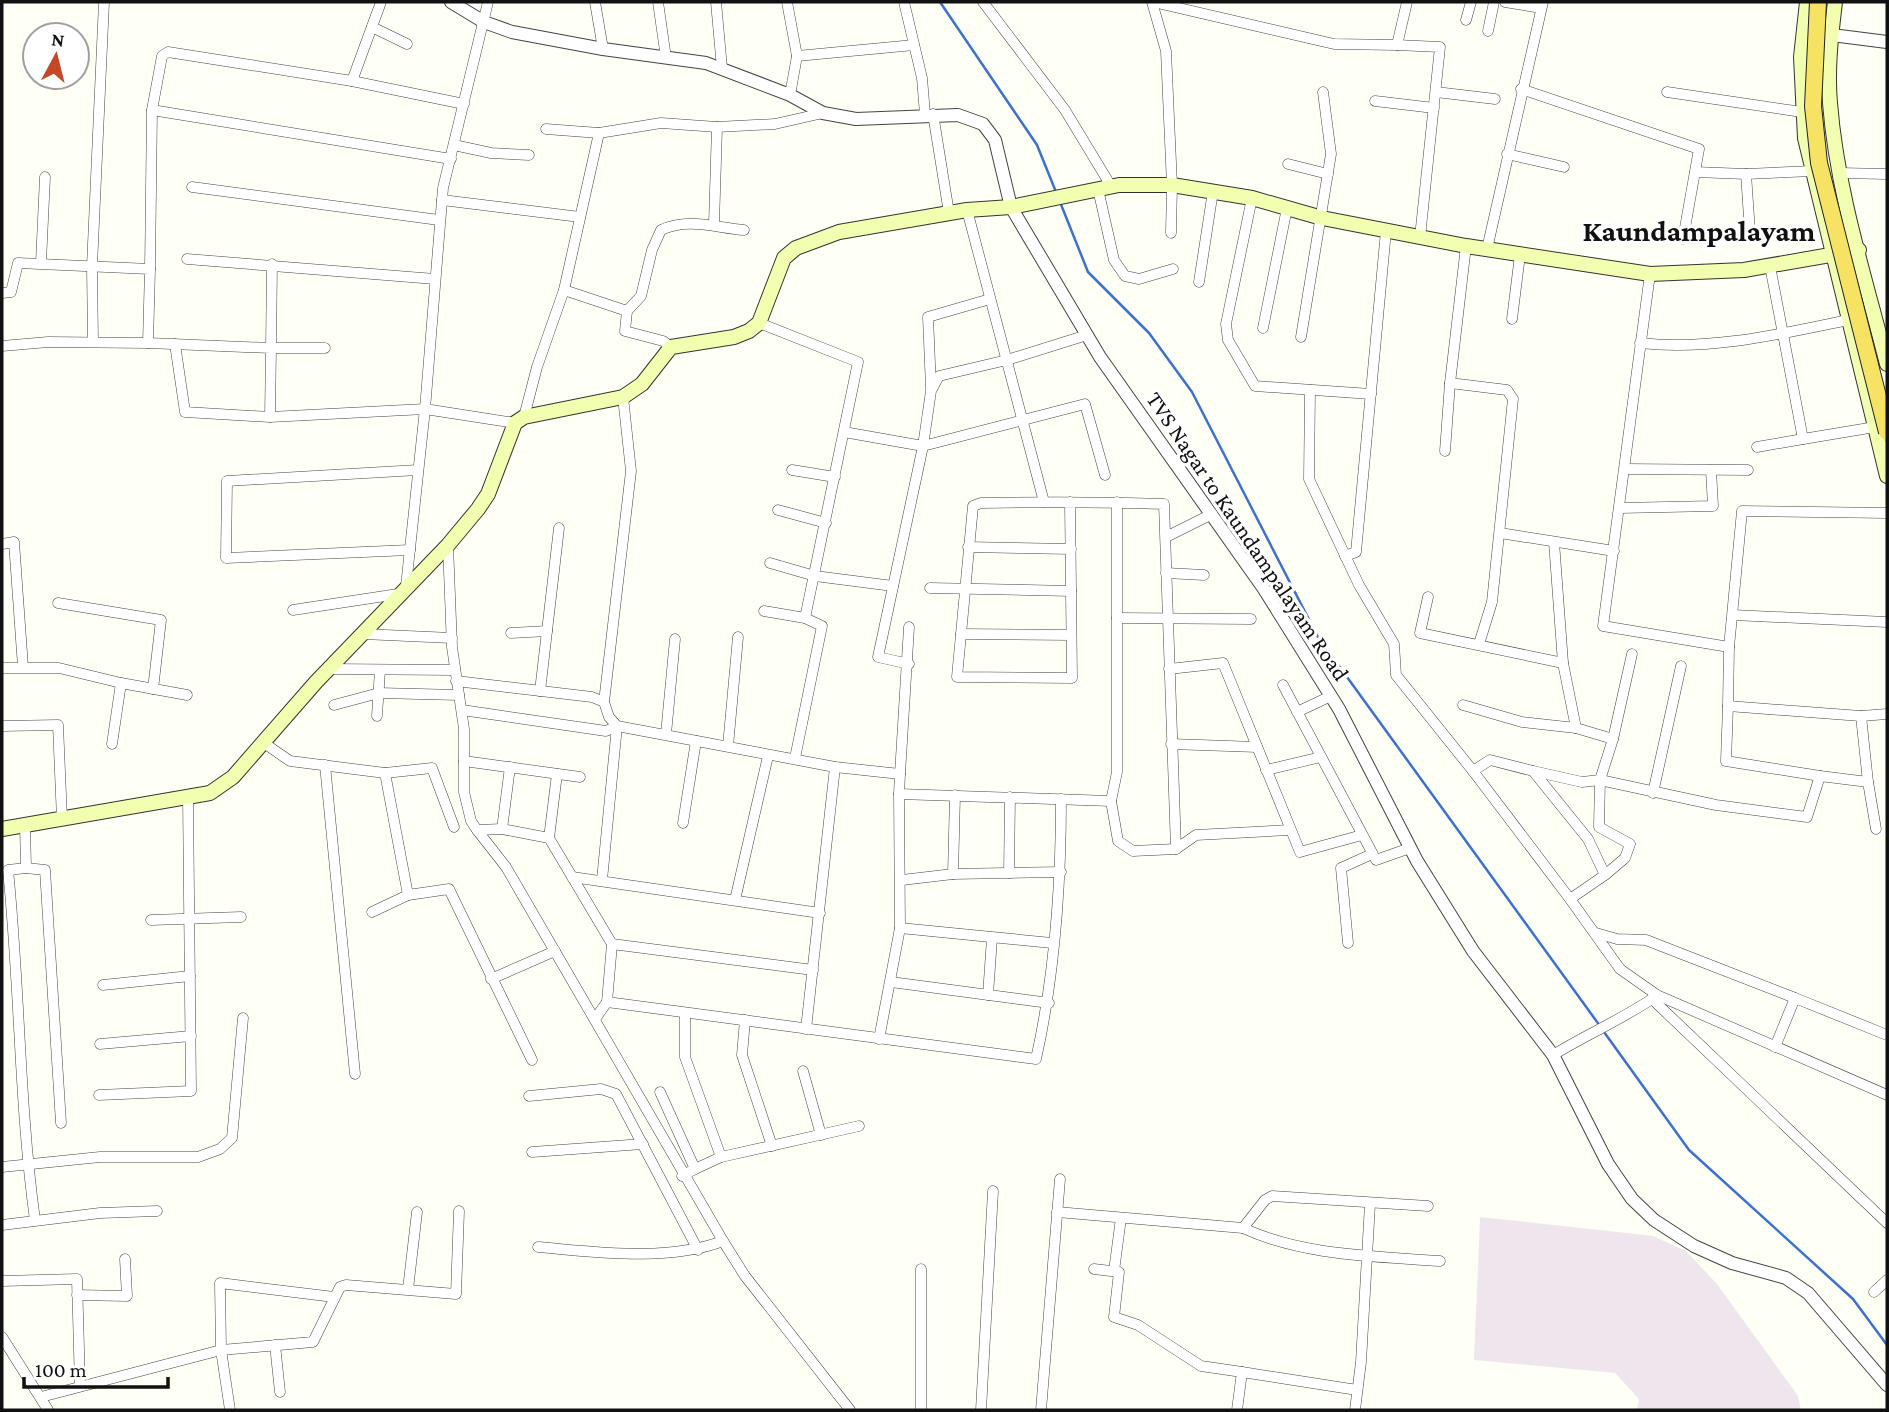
<svg xmlns="http://www.w3.org/2000/svg" width="1889" height="1412" viewBox="0 0 1889 1412" font-family="'Crimson Pro',serif">
  <rect width="100%" height="100%" fill="#fefff5"/>
  <path fill="#efe6ed" d="M1480,1217L1653,1236L1686,1251L1717,1284L1798,1396L1801,1410H1637L1639,1399L1615,1373L1474,1360Z"/>
  <g fill="none" stroke-linecap="round" stroke-linejoin="round">
    <g stroke="#3e70cf" stroke-width="2.5">
      <path d="M940,2L1037,145L1056,192"/>
      <path d="M1060,202L1088,272L1149,333L1192,392L1318,637L1600,1026"/>
      <path d="M1604,1032L1689,1150L1853,1299L1887,1345"/>
    </g>
    <defs>
      <g id="minor">
        <path d="M488,2L443,188L425,409L515,423"/>
        <path d="M595,2L603,49"/>
        <path d="M658,2L666,58"/>
        <path d="M716,2L722,68"/>
        <path d="M787,2L797,56L790,95"/>
        <path d="M904,2L922,78L925,114"/>
        <path d="M983,2L1065,110L1111,186"/>
        <path d="M1152,2L1166,51L1172,185L1171,233"/>
        <path d="M1153,2L1334,44L1397,45L1407,2"/>
        <path d="M1505,2L1541,8"/>
        <path d="M1466,20L1471,2"/>
        <path d="M372,27L407,44"/>
        <path d="M1488,31L1494,2"/>
        <path d="M1397,45L1440,47L1420,237"/>
        <path d="M797,56L914,45"/>
        <path d="M352,81L381,2"/>
        <path d="M1521,89L1699,149L1683,239"/>
        <path d="M1436,92L1495,99"/>
        <path d="M1667,92L1802,112"/>
        <path d="M1375,101L1434,108"/>
        <path d="M152,110L162,56L168,52L352,81L464,104"/>
        <path d="M933,114L949,213"/>
        <path d="M546,129L599,133"/>
        <path d="M454,145L491,153L529,155"/>
        <path d="M1507,154L1564,167"/>
        <path d="M1288,164L1328,174"/>
        <path d="M1695,172L1746,174L1813,171"/>
        <path d="M1840,173L1887,174"/>
        <path d="M1746,174L1750,232"/>
        <path d="M192,187L439,220"/>
        <path d="M1098,189L1114,260L1125,276L1139,279L1173,269"/>
        <path d="M1252,198L1226,324L1228,340L1255,386L1371,394"/>
        <path d="M442,200L580,217"/>
        <path d="M967,210L1044,502"/>
        <path d="M714,224L717,127"/>
        <path d="M1466,246L1450,383L1507,390L1513,399L1492,602L1479,644"/>
        <path d="M1487,249L1543,2"/>
        <path d="M187,259L435,279"/>
        <path d="M41,262L45,177"/>
        <path d="M272,264L271,348H325"/>
        <path d="M150,269L152,110L451,159"/>
        <path d="M1650,274L1603,626L1729,647"/>
        <path d="M1199,282L1213,191"/>
        <path d="M564,290L627,311L625,331L663,341L671,347"/>
        <path d="M2,293L11,292L18,263L150,269L148,343L271,348L270,417L425,409L406,586"/>
        <path d="M627,311L641,296L652,250L661,230C689,217 716,228 744,230"/>
        <path d="M1512,319L1520,255"/>
        <path d="M759,323L858,362L805,618"/>
        <path d="M1263,328L1287,208"/>
        <path d="M1301,337L1331,154L1323,92"/>
        <path d="M93,342L92,266L104,2"/>
        <path d="M1640,343C1709,351 1781,334 1848,320"/>
        <path d="M175,344L185,412L270,417"/>
        <path d="M2,346L48,342L148,343"/>
        <path d="M931,388L928,317L990,299"/>
        <path d="M1310,390L1309,479L1359,585L1394,644L1396,675L1473,771L1490,760L1533,771L1588,839L1605,875L1570,899L1620,969L1657,995L1887,1095"/>
        <path d="M524,417L537,367L564,290L599,133L661,123L717,127L775,124L823,113"/>
        <path d="M844,432L923,446L931,391L939,376L1007,360L1087,335"/>
        <path d="M1803,439L1875,427"/>
        <path d="M1757,447L1803,439L1770,266"/>
        <path d="M1445,451L1450,383"/>
        <path d="M1625,469L1748,470"/>
        <path d="M792,470L835,477"/>
        <path d="M1070,502L1072,678L957,677L973,506L981,503C1042,502 1103,502 1164,504L1176,849"/>
        <path d="M1620,508L1713,506L1711,470"/>
        <path d="M778,510L826,523"/>
        <path d="M1500,533L1614,551"/>
        <path d="M1166,537L1212,514"/>
        <path d="M1554,542L1563,663L1576,728L1613,739L1600,780L1599,827L1630,844L1625,858L1605,875"/>
        <path d="M2,544L14,542L23,667"/>
        <path d="M448,545L452,647L464,729V792L471,821L477,830L502,829L549,838L612,944L607,1002L595,1019"/>
        <path d="M968,547L1071,549"/>
        <path d="M410,550L226,558L227,481L418,470"/>
        <path d="M1345,556L1356,552L1386,231"/>
        <path d="M770,563L815,576L893,586"/>
        <path d="M1166,573L1204,575"/>
        <path d="M930,588L1071,591"/>
        <path d="M1428,597L1420,633L1563,663"/>
        <path d="M58,603L161,620L153,689"/>
        <path d="M293,610L398,594"/>
        <path d="M764,611L805,618L822,626L795,758"/>
        <path d="M1733,615L1887,622"/>
        <path d="M1117,618L1251,619"/>
        <path d="M511,633L547,631"/>
        <path d="M363,634L452,638"/>
        <path d="M961,634L1071,635"/>
        <path d="M909,664L878,657L923,446L1085,404L1105,475"/>
        <path d="M2,668H59L121,683L112,744"/>
        <path d="M330,669L455,670"/>
        <path d="M1169,669L1223,663L1300,852L1362,835"/>
        <path d="M456,681L592,697L604,702L609,717L617,726L602,880"/>
        <path d="M121,683L187,695"/>
        <path d="M1283,685L1376,860L1410,848"/>
        <path d="M540,691L559,528"/>
        <path d="M604,702L631,471L623,397"/>
        <path d="M334,705L379,693L459,695"/>
        <path d="M1463,705L1522,722L1576,728"/>
        <path d="M1728,706L1729,647L1742,511L1887,513"/>
        <path d="M462,710L606,731L617,726L835,767L900,774L899,794L1111,801L1117,772V502"/>
        <path d="M1297,712L1331,696"/>
        <path d="M377,716L380,670"/>
        <path d="M2,726L58,725L62,819"/>
        <path d="M666,734L675,639"/>
        <path d="M1613,739L1632,654"/>
        <path d="M264,743L290,761L385,773L432,768L454,827"/>
        <path d="M1171,744L1257,747"/>
        <path d="M728,746L738,637"/>
        <path d="M464,761L580,777"/>
        <path d="M325,765L355,1074"/>
        <path d="M1266,770L1321,757"/>
        <path d="M1473,771L1570,899"/>
        <path d="M1533,771L1582,782L1600,780L1716,805L1807,817L1820,776L1868,782L1861,716"/>
        <path d="M385,773L408,895L449,889L532,1060"/>
        <path d="M900,774L909,627"/>
        <path d="M1820,776L1726,761L1728,706L1861,716L1887,714"/>
        <path d="M1868,782L1876,829"/>
        <path d="M1653,793L1681,666"/>
        <path d="M1111,801L1118,841L1133,851L1176,849L1196,835L1290,830"/>
        <path d="M683,823L696,741"/>
        <path d="M25,825L26,868L8,870C20,987 19,1104 35,1220"/>
        <path d="M502,829L510,767"/>
        <path d="M477,830L506,867L723,1241L745,1276L850,1410"/>
        <path d="M549,838L557,774"/>
        <path d="M26,868L45,870L61,1123"/>
        <path d="M1009,873L1010,797"/>
        <path d="M953,874L955,795"/>
        <path d="M572,877L820,913"/>
        <path d="M902,880L953,874L1061,872"/>
        <path d="M735,900L768,756"/>
        <path d="M372,912L408,895"/>
        <path d="M151,920L241,917"/>
        <path d="M900,928L1052,943"/>
        <path d="M1596,933L1617,939L1646,940L1795,998L1775,1047"/>
        <path d="M1348,943L1341,868L1372,854"/>
        <path d="M612,944L813,970"/>
        <path d="M491,979L555,951"/>
        <path d="M891,982L1049,1003"/>
        <path d="M103,985L190,976"/>
        <path d="M988,995L992,938"/>
        <path d="M1657,995L1652,999L1887,1223"/>
        <path d="M1795,998L1887,1035"/>
        <path d="M607,1002L1036,1059C1055,974 1061,886 1061,799"/>
        <path d="M685,1013V1057L721,1157"/>
        <path d="M745,1020L742,1055L772,1146"/>
        <path d="M806,1029L835,767"/>
        <path d="M879,1039L900,928L899,794"/>
        <path d="M100,1044L191,1036"/>
        <path d="M1553,1055C1586,1035 1620,1020 1652,999"/>
        <path d="M803,1071L821,1135"/>
        <path d="M660,1092L695,1169L682,1176"/>
        <path d="M99,1095L191,1091L188,797"/>
        <path d="M529,1096L601,1089L616,1094L698,1250"/>
        <path d="M532,1152L643,1144"/>
        <path d="M2,1167L100,1157H198L220,1149L232,1138L243,1018"/>
        <path d="M695,1169L721,1157L859,1126"/>
        <path d="M1057,1212L1243,1228C1303,1256 1374,1256 1440,1261"/>
        <path d="M2,1225L100,1213L157,1211"/>
        <path d="M1243,1228L1265,1200L1272,1196L1428,1206"/>
        <path d="M538,1247C597,1252 667,1262 723,1241"/>
        <path d="M1094,1269L1119,1272L1114,1317L1138,1325L1201,1366L1242,1372L1237,1410"/>
        <path d="M1114,1271L1121,1218"/>
        <path d="M2,1281L77,1279L80,1385"/>
        <path d="M408,1289L417,1212"/>
        <path d="M1874,1292L1887,1280"/>
        <path d="M77,1295L127,1296L125,1259"/>
        <path d="M2,1337L48,1410"/>
        <path d="M275,1345L280,1392"/>
        <path d="M1242,1372L1357,1390"/>
        <path d="M41,1397L221,1350L313,1342L340,1287L346,1285L456,1294L459,1211"/>
        <path d="M230,1410L221,1350L220,1283L334,1297"/>
        <path d="M921,1410V1269"/>
        <path d="M981,1410L993,1191"/>
        <path d="M1041,1410L1060,1179"/>
        <path d="M1355,1410L1361,1362L1370,1204"/>
      </g>
      <g id="tertiary">
        <path d="M451,2L484,22L512,32L603,49L706,63L790,95L823,113L856,119L958,115L983,124L995,140L1011,207L1100,357L1264,589L1339,709L1417,861L1473,951L1553,1055L1608,1164L1632,1199L1654,1220L1694,1246L1732,1263L1786,1278L1808,1293L1887,1385"/>
        <path d="M1824,34L1887,42"/>
      </g>
      <g id="secondary">
        <path d="M1807,2L1801,57L1805,138L1887,476"/>
        <path d="M1835,2C1831,35 1827,70 1830,103C1837,192 1865,277 1887,364"/>
        <path d="M2,829L210,793L233,777L316,682L448,545L478,509L488,494L515,423L524,417L623,397L642,384L671,347L734,337L749,331L759,323L784,258L796,248L839,232L967,210L1011,207L1119,185H1172L1252,198L1322,218L1466,246L1650,274L1744,270L1859,250"/>
      </g>
    </defs>
    <use href="#minor" stroke="#444" stroke-width="11"/>
    <use href="#tertiary" stroke="#444" stroke-width="14"/>
    <use href="#secondary" stroke="#333" stroke-width="16"/>
    <use href="#minor" stroke="#fff" stroke-width="10"/>
    <use href="#tertiary" stroke="#fff" stroke-width="12"/>
    <use href="#secondary" stroke="#f3ffb0" stroke-width="14"/>
    <defs>
      <path id="trunk-bridge" d="M1818,2L1813,106L1819,163L1887,432"/>
    </defs>
    <use href="#trunk-bridge" stroke="#222" stroke-width="18" stroke-linecap="butt"/>
    <use href="#trunk-bridge" stroke="#f6e263" stroke-width="16"/>
  </g>
  <g text-anchor="middle" stroke-width="7" stroke-linejoin="round" paint-order="stroke">
    <g font-size="23" fill="#111" stroke="#fff">
      <text transform="translate(1248 536) rotate(56)" y="8">TVS Nagar to Kaundampalayam Road</text>
    </g>
    <g font-size="30" font-weight="bold" fill="#111" stroke="#fff">
      <text x="1699" y="241">Kaundampalayam</text>
    </g>
  </g>
  <rect width="1889" height="1412" fill="none" stroke="#111111" stroke-width="7"/>
  <g transform="translate(56 56) rotate(7)"><circle r="33" fill="#ffffff" stroke="#a0a0a0" stroke-width="2"/>
  <path d="M0-5L12 26L0 18L-12 26Z" fill="#c44726"/>
  <text y="-10" font-size="19" font-weight="bold" text-anchor="middle" fill="#111111">N</text>
  </g>
  <path d="M24 1377v10h144v-10" fill="none" stroke="#111111" stroke-width="3.5"/>
  <text x="35" y="1377" font-size="21" fill="#111111" stroke="#ffffff" stroke-width="5" paint-order="stroke">100 m</text>
</svg>
